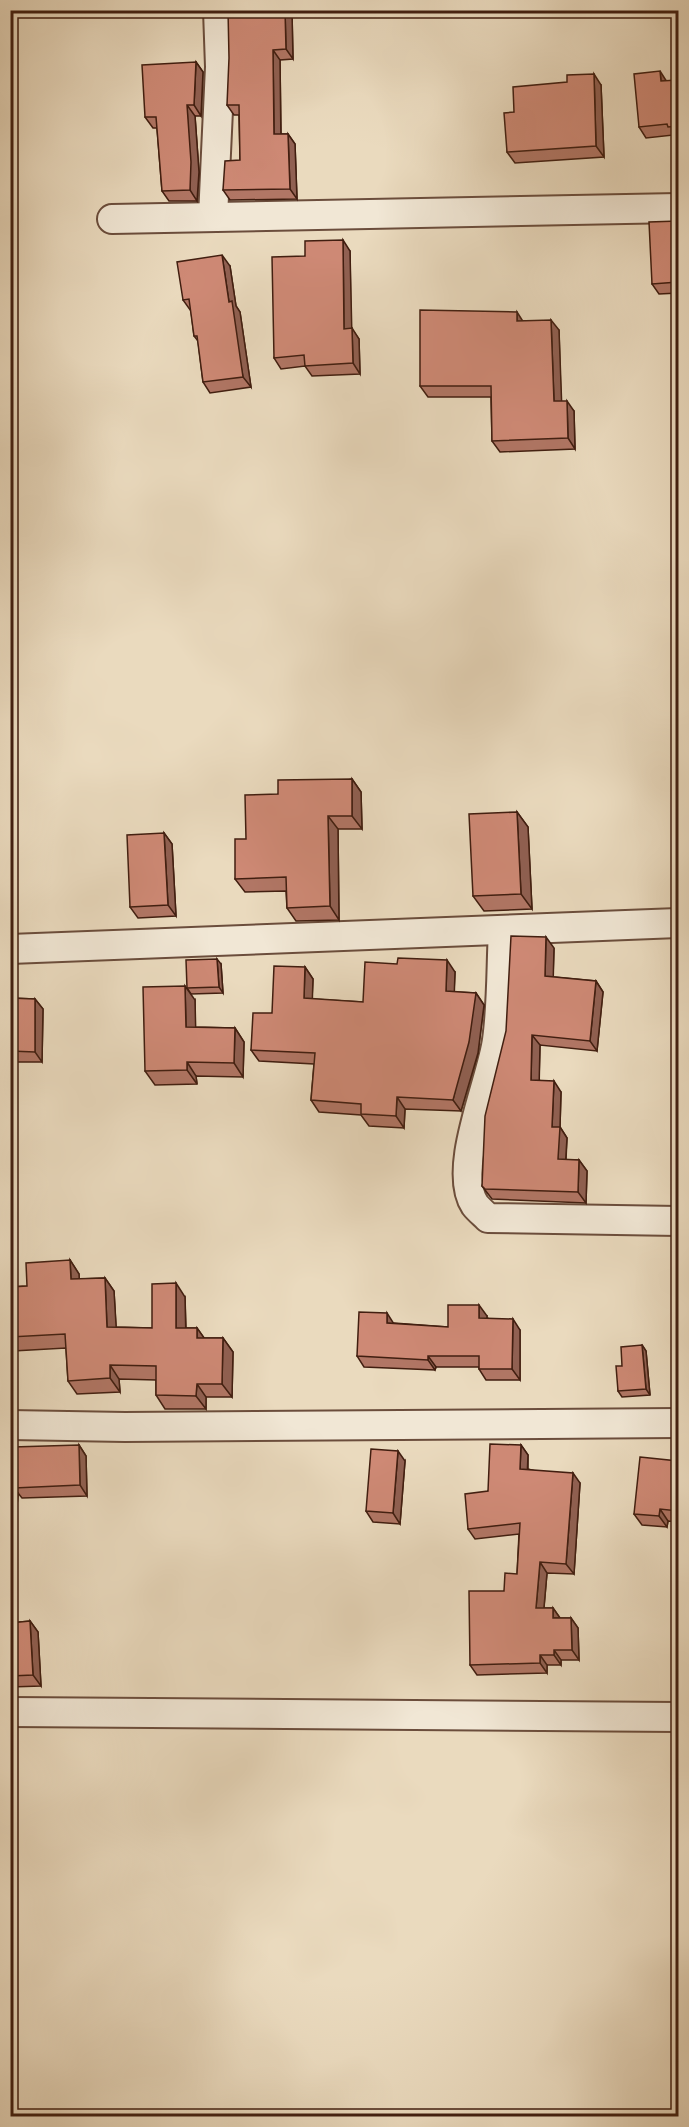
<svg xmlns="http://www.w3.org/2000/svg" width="689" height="2127" viewBox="0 0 689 2127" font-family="'Gentium Book Plus',serif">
  <rect width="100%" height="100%" fill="#eadabe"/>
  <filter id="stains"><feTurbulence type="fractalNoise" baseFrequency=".00333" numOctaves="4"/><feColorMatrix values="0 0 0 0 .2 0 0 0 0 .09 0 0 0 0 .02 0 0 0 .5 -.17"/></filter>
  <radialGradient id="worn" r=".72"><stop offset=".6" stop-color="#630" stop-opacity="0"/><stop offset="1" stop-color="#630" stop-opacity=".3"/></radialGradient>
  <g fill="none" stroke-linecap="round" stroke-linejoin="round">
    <defs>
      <g id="minor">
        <path d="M213,217L220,67L218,10"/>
        <path d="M112,219L678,208"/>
        <path d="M503,930C501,966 502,1004 497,1040C492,1080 451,1169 475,1205C478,1209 484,1214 488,1218L678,1221"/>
        <path d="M10,949L678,923"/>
        <path d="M10,1425L125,1427L678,1423"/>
        <path d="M10,1712L678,1717"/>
      </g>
    </defs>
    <use href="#minor" stroke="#6b4d3c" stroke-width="32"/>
    <use href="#minor" stroke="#f1e7d5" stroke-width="28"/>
  </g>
  <g fill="#b17665" stroke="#411e10" stroke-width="1.5">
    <path d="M10,10H66V14L10,16Z"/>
    <path d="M292,12L293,59L280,60L281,134H288L295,144L297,199L230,200L223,190L240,160L239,115H234L227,105Z"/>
    <path d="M196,62L203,72L201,116H195L199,172L197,201H169L162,191L157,128H153L145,117Z"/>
    <path d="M678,80V138H675L673,135L646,138L639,127L666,81Z"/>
    <path d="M601,85L604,157L515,163L507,152L514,112Z"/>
    <path d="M678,221V293L659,294L652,284Z"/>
    <path d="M350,251L351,328L359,339L360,374L312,376L305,366L281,369L274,358L305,256Z"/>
    <path d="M230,266L236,306L240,312L251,387L210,393L203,382L198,341L194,336L191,311L183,300Z"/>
    <path d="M523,321L559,330L561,401L574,411L575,449L500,452L492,441L491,397H428L420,386Z"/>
    <path d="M352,779L361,792L362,829H338L339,920L296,921L287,908L286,891L245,892L235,879L278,794Z"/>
    <path d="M517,812L528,827L532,909L484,911L473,896Z"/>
    <path d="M164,833L172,844L176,916L138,918L130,907Z"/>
    <path d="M554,948L553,977L596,981L603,992L597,1051L540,1045L539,1080L561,1092L560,1127L567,1138L566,1160H579L587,1171L586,1203L492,1199L482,1186Z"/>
    <path d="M221,964L223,993L191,994L187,988Z"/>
    <path d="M305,967L313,979L312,999L363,1002L455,972L454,992L476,993L484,1005L478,1053L461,1111L405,1109L404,1128L369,1126L361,1115L319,1112L311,1100L314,1064L259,1061L251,1050L272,1013Z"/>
    <path d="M10,998L35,999L43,1009L42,1062H10Z"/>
    <path d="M195,1000V1027L235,1028L244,1042L243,1077L196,1076L197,1084L155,1085L145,1071Z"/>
    <path d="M70,1260L79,1274V1279L105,1278L114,1291L116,1327L152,1328L185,1297L186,1328H197L204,1338H223L233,1352L232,1397H206V1409H165L156,1395V1380L119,1379L120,1392L77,1394L68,1381L66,1348L13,1351L15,1383H10V1287L27,1286Z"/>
    <path d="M487,1316V1318L520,1330V1380H486L479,1369V1367H436L435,1370L364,1367L357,1356L394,1323L448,1327Z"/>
    <path d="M642,1345L646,1351L650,1395L622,1397L618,1391L622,1366Z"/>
    <path d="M79,1445L86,1456L87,1496L22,1498L18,1493L15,1533H10V1480L14,1485Z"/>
    <path d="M521,1445L528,1455V1469L580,1483L574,1574L547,1573L544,1608H553L560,1618H571L578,1628L579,1660H561V1665H547V1673L477,1675L470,1665L504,1591L517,1574L519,1534L475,1539L468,1529L488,1491Z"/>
    <path d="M405,1461L400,1524L373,1522L366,1511Z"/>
    <path d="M678,1461V1522L668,1521L667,1527L642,1525L634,1514Z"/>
    <path d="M30,1621L38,1632L41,1686L10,1687V1623Z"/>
  </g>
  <g fill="#906052" stroke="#411e10" stroke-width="1.5">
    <path d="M285,10H291L292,12L293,59L286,49Z"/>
    <path d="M273,50L280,60L281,144L274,134Z"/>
    <path d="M196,62L203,72L201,116L194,105Z"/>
    <path d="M660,71L667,82L661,81Z"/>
    <path d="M594,74L601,85L604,157L596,146Z"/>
    <path d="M187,105L195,116L199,172L197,201L190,190Z"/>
    <path d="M288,134L295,144L297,199L290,189Z"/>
    <path d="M343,240L350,251L352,339L344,329Z"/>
    <path d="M222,255L230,266L236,306L240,312L251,387L243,377L229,302Z"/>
    <path d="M517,312L524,323L517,321Z"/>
    <path d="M551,320L559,330L562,412L554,401Z"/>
    <path d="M352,328L359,339L360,374L353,363Z"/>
    <path d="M567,401L574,411L575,449L568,438Z"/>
    <path d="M352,779L361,792L362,829L352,816Z"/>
    <path d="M517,812L528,827L532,909L521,894Z"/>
    <path d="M328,816L338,829L339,920L330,906Z"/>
    <path d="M164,833L172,844L176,916L168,905Z"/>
    <path d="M546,937L554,948L553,987L545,976Z"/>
    <path d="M217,959L221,964L223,993L219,987Z"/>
    <path d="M447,960L455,972L454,1002L446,991Z"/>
    <path d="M305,967L313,979L312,1010L304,998Z"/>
    <path d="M596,981L603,992L597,1051L590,1041Z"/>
    <path d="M185,986L195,1000L196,1041L186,1027Z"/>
    <path d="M476,993L484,1005L478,1053L461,1111L453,1100Z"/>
    <path d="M35,999L43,1009L42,1062L35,1052Z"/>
    <path d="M235,1028L244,1042L243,1077L234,1063Z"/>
    <path d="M532,1035L540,1045L539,1091L531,1080Z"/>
    <path d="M187,1062L196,1076L197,1084L187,1070Z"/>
    <path d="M554,1081L561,1092L560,1127L567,1138L565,1170L558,1159L552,1127Z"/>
    <path d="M397,1097L405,1109L404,1128L396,1116Z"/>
    <path d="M579,1160L587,1171L586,1203L578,1192Z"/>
    <path d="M70,1260L79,1274L80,1293L71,1279Z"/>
    <path d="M105,1278L114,1291L117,1341L107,1327Z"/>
    <path d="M176,1283L185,1297L186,1341L176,1328Z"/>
    <path d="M479,1305L487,1316L486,1329L479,1318Z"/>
    <path d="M387,1313L394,1324L387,1323Z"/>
    <path d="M513,1319L520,1330V1380L512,1369Z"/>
    <path d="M197,1328L207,1342L197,1338Z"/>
    <path d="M223,1338L233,1352L232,1397L222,1384Z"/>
    <path d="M642,1345L646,1351L650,1395L646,1389Z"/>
    <path d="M10,1347L13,1351L15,1383L10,1376Z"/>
    <path d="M428,1356L436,1367L435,1370L428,1360Z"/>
    <path d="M110,1365L119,1379L120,1392L110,1378Z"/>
    <path d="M197,1384L206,1397V1409L196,1396Z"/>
    <path d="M79,1445L86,1456L87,1496L80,1485Z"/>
    <path d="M521,1445L528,1455L527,1479L520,1469Z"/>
    <path d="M398,1451L405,1461L400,1524L393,1513Z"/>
    <path d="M573,1473L580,1483L574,1574L566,1564Z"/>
    <path d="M11,1480L16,1487L14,1488L18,1493L15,1533L10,1527Z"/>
    <path d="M660,1509L668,1521L667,1527L659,1516Z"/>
    <path d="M540,1562L547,1573L543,1618L536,1608Z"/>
    <path d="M553,1608L560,1618H553Z"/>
    <path d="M571,1618L578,1628L579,1660L572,1650Z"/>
    <path d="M30,1621L38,1632L41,1686L33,1675Z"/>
    <path d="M554,1650L561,1660V1665L554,1655Z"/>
    <path d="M540,1655L547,1665V1673L540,1663Z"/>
  </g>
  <g fill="#ce8975" stroke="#411e10" stroke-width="1.5">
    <path d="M228,10H285L286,49L273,50L274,134H288L290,189L223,190L225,161L240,160L239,105H227L229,58Z"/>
    <path d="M196,62L194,105H187L191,162L190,190L162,191L156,117H145L142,65Z"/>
    <path d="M660,71L661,81L678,80V126L668,127L667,124L639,127L634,74Z"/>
    <path d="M594,74L596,146L507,152L504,113L514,112L513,87L567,82V75Z"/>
    <path d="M678,221V282L652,284L649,222Z"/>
    <path d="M343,240L344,329L352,328L353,363L305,366L304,355L274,358L272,257L305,256V241Z"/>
    <path d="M222,255L229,302L232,301L243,377L203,382L197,336H194L189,299L183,300L177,262Z"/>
    <path d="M420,310L517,312V321L551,320L554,401H567L568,438L492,441L491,386H420Z"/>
    <path d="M352,779V816H328L330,906L287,908L286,877L235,879V839H246L245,795L278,794V780Z"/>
    <path d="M517,812L521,894L473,896L469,814Z"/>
    <path d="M164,833L168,905L130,907L127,835Z"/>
    <path d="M511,936L546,937L545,976L596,981L590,1041L532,1035L531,1080L554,1081L552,1127H560L558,1159L579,1160L578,1192L485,1189L482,1186L485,1116L506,1031Z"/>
    <path d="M398,958L447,960L446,991L476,993L469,1042L453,1100L397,1097L396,1116L361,1114V1104L311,1100L315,1053L251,1050L253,1013H272L274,966L305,967L304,998L363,1002L365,962L397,964Z"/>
    <path d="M217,959L219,987L187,988L186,960Z"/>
    <path d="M185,986L186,1027L235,1028L234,1063L187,1062V1070L145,1071L143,987Z"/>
    <path d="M10,998L35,999V1052L10,1051Z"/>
    <path d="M70,1260L71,1279L105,1278L107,1327L152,1328V1284L176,1283V1328H197V1338H223L222,1384H197L196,1396L156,1395V1366L110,1365V1378L68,1381L65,1334L10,1337V1287L27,1286L26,1263Z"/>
    <path d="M448,1305H479V1318L513,1319L512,1369H479V1356H428V1360L357,1356L359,1312L387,1313V1323L448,1327Z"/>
    <path d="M642,1345L646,1389L618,1391L616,1366H622L621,1347Z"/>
    <path d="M490,1444L521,1445L520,1469L573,1473L566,1564L540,1562L536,1608H553V1618H571L572,1650H554V1655H540V1663L470,1665L469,1591H504L505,1573L517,1574L520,1523L468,1529L465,1494L488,1491Z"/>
    <path d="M79,1445L80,1485L14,1488L13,1447Z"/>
    <path d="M371,1449L398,1451L393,1513L366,1511Z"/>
    <path d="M640,1457L678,1461V1511L660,1509L659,1516L634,1514Z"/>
    <path d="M30,1621L33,1675L10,1676V1623Z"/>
  </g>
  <rect width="689" height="2127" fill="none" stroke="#eadabe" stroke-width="36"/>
  <rect x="12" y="12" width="665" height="2103" fill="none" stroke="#411e10" stroke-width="3"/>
  <rect x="18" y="18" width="653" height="2091" fill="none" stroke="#411e10" stroke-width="1.5"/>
  <rect width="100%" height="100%" filter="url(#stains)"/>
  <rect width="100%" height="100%" fill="url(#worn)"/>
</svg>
